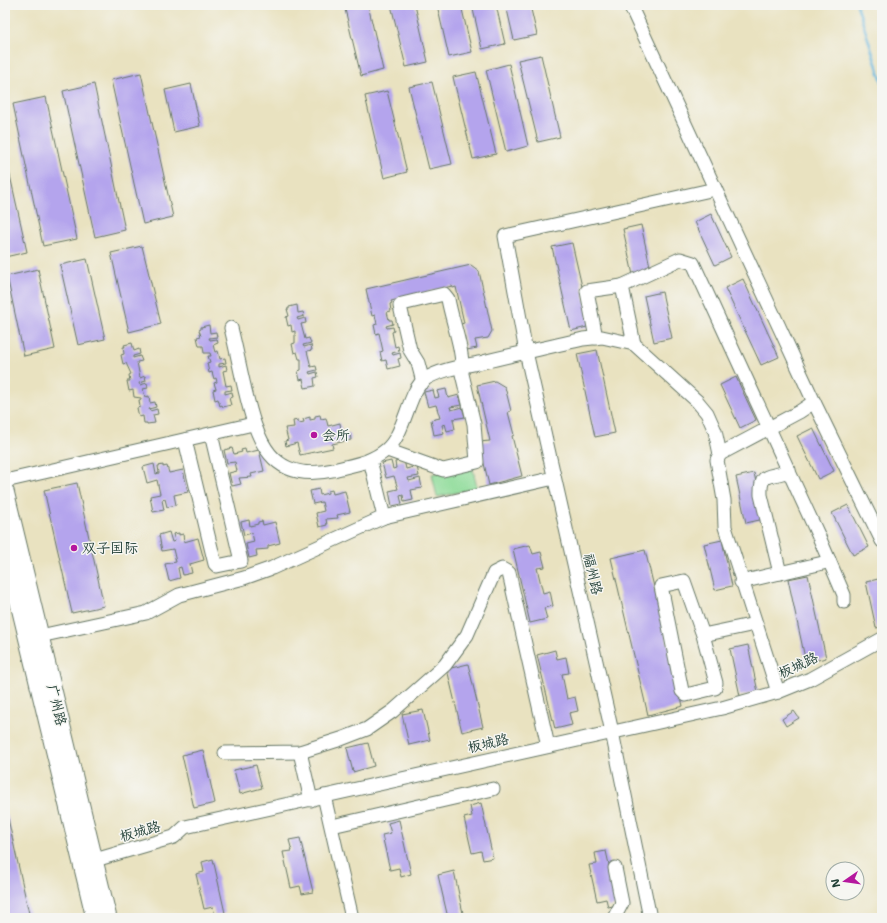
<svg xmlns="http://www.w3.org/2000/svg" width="887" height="923" viewBox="0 0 887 923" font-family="'Shantell Sans','LXGW WenKai TC',sans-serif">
  <rect width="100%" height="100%" fill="#f6f6f2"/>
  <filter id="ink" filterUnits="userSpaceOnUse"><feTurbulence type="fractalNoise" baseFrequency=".025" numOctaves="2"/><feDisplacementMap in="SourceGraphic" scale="8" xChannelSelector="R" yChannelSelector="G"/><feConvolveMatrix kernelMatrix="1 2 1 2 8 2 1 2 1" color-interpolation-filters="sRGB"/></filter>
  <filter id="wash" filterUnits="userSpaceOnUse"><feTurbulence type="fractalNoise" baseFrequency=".012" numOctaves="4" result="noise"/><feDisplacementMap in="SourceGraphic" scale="16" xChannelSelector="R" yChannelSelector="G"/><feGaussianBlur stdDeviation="0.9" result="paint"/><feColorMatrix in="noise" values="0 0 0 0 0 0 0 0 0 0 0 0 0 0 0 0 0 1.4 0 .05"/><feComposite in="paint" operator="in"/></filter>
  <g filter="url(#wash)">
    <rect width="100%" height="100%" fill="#e9e2c0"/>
    <path fill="#8fdc9a" stroke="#578c67" d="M472,465L477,488L437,497L432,474Z"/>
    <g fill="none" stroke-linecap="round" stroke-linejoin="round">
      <path stroke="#62b5dd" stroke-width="2.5" d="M857,5L882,82"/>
    </g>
    <g id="blocks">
      <g fill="#b4a4ed">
        <path d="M344,5H368L383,70L361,76Z"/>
        <path d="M391,5H415L428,62L406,67Z"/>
        <path d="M437,5H461L472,52L449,57Z"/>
        <path d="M472,5H496L505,44L482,49Z"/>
        <path d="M506,5H530L537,35L514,40Z"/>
        <path d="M541,55L560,137L538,142L518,60Z"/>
        <path d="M509,64L528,146L506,152L486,70Z"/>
        <path d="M476,72L496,154L473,159L453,77Z"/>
        <path d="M141,73L173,217L143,224L111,80Z"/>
        <path d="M432,82L452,164L429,169L409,87Z"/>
        <path d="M94,84L125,230L95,237L63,91Z"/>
        <path d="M191,84L200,126L174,132L165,90Z"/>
        <path d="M387,91L407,172L384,178L365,96Z"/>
        <path d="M46,97L77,239L43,246L13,104Z"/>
        <path d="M5,153L27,252L5,257Z"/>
        <path d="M711,214L731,257L715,265L695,222Z"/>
        <path d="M641,225L651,271L633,275L623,229Z"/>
        <path d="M572,243L591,326L571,331L552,247Z"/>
        <path d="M142,246L161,324L129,332L111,253Z"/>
        <path d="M87,259L105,339L78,345L60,265Z"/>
        <path d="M471,265L479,271L492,331L488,338L475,340L477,348L467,350L461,324L464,323L456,287L453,288L452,286L391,301L392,303L390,304L391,311L387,312L389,320H392L393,324L386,326L387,328L393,327L394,331L392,332L395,347L398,346L399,351L392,353L393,355L400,353L401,358L398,359L400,366L388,369L386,360L382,361L380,352L383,351L379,333L376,334L374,325L377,324L375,315L372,316L366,289Z"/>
        <path d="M38,269L55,349L24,356L7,276Z"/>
        <path d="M743,279L779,357L761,365L725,288Z"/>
        <path d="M662,292L672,338L654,342L644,296Z"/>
        <path d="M297,305L298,313L303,312L304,316L297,318L298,320L305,318L306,323L301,324L305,339L309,338L311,343L303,345L304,347L311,345L312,350L307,351L311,367L316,366L317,370L309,372L310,374L317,372L318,377L314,378L315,386L305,388L303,379L300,380L298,371L301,370V359H299L297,352L294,353L292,344L295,343V331L292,332L291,325L288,326L286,317L289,316L287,309H289V307Z"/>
        <path d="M209,325L210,333L216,332L217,337L209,338L210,340L217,339L218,343L213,345L215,352L218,351L220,359L225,358L226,363L219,364V367L226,365L227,370L223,371L226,386L231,385L232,390L225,391V394L232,392L233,397L229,398L231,405L223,407L222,405L220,406L218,399L215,400L213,390L216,389L214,383L217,382L216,378L214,379L212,372L209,373L207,363L210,362L208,356H211L210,353H204L203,346H199L197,337L201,336L199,330L201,329V327Z"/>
        <path d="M132,343L134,351L139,349L140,354L133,356V358L140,356L142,361L137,362L140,378L145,376L146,381L139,383L140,385L147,383L148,388L143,389L145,397L149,396L150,403L155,402L156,407L149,409L150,411L157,409L158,414L153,415L155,423L147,424V423H144L143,416L139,417L137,408L140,407L139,400H141V398L134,397L133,390L129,391L127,381H130L129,375L131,374L126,363L123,364L121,355L124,354L123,347H125L124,345Z"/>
        <path d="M597,350L615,433L595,437L577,354Z"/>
        <path d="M736,377L756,420L740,428L720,385Z"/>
        <path d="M495,381L505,387L511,411L508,412L514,435L512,436L522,476L489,485L479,442L490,441L477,385Z"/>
        <path d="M446,389L448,398L459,395L462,405L450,407L451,410L462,407L465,417L453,419L455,429L447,431L445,424L442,425L444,433L434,435L431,420L440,418L436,405L428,407L424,392L433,390L435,398L439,397L437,391Z"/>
        <path d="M320,415L321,419L326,418L328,426L340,423L342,435L350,434L351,440L332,444L333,448L300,455L297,443L286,446L285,441L288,440L285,428L294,427L293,421L298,420L299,423L304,422L303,419L310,417V420L315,419V416Z"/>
        <path d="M813,428L834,471L818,479L797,436Z"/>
        <path d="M232,448L234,454L242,452L241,450L245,449L246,453L259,450L264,471L251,474L252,477L239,478L241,484L232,486L229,473L237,471L235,462L227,463L224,450Z"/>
        <path d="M404,460L406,469L417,466L419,476L408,478L409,481L420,478L422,488L411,490L413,500L404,502L403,495L400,496L402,504L392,506L389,491L398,489L394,476L386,478L382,463L391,461L393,469L396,468L395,462Z"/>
        <path d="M154,464L156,474L159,473L158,466L163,465V467L167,466L169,473L183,470L188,492L174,495L176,505L167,507L165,499L162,500L164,510L153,512L150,496L160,494L157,480L147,483L143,467Z"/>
        <path d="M754,473L764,519L746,523L736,477Z"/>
        <path d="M77,483L104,606L72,613L44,490Z"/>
        <path d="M319,489L320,495L328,493V491L332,490L333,494L345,491L350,512L337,515L338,518L326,519L327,525L319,527L316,513L324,511L322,502L313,504L310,491Z"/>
        <path d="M848,505L869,547L853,555L832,513Z"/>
        <path d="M249,520L250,526L258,524V522L262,521L263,525L275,522L280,543L268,546V549L256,550L257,556L249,558L246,544L254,542L252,533L244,535L241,522Z"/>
        <path d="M169,532L172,542L175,541L173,534L179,533V535L183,534L184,542L198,538L204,560L190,564L192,573L183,575L181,567L178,568L180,578L169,581L165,564L176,562L173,549L162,551L159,535Z"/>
        <path d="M722,540L732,586L715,590L704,544Z"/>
        <path d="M530,545L533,554L541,552L545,567L537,568L543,593L550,591L553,606L544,608L547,619L530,623L513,549Z"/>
        <path d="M645,550L683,706L648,715L611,558Z"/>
        <path d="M808,575L826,658L806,663L788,579Z"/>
        <path d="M882,578V627L876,628L866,582Z"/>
        <path d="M748,645L758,692L740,696L730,649Z"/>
        <path d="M555,650L557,659L566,657L569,673L562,674L567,699L575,697L578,711L569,713L572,725L555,729L537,655Z"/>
        <path d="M468,664L483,727L462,732L447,669Z"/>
        <path d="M423,710L430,740L409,745L402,714Z"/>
        <path d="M794,711L799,718L786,726L782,719Z"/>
        <path d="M368,743L374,766L353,772L347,748Z"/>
        <path d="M203,750L215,803L194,808L182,755Z"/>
        <path d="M256,765L262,788L240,794L234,770Z"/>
        <path d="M481,803L493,858L483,860L481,851L472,853L464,818L472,816L470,806Z"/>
        <path d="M7,814L30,918H5V815Z"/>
        <path d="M399,820L411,874L401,877L399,868L390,870L382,835L391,833L388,823Z"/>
        <path d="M300,838L313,892L302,894L300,886L291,888L283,852L292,851L289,840Z"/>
        <path d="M606,851L618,905L608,907L606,899L597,901L589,865L597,864L595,853Z"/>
        <path d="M213,859L225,913L215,916L213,907L204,909L196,874L204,872L202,862Z"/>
        <path d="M454,871L464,918H448L438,875Z"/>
      </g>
    </g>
  </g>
  <g filter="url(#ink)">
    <use href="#blocks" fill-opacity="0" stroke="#667765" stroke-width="1"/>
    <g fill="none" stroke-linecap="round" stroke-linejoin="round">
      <defs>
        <g id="minor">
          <path d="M630,5L814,402L882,541"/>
          <path d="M231,328C236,348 240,369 245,390C257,440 270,484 333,470C351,465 371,463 386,450C405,435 408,391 425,379C441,369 464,366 483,362C516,354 549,347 583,339L602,337L634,344L697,401L707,413L715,431L720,454L799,412L814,402"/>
          <path d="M596,338L587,291L622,286"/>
          <path d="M634,344L622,286L680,259L693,263L819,537L844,595V602"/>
          <path d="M185,440L215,564L217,566L241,561L211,434"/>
          <path d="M387,450L443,470L477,462L474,424L462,374C464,350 452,322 448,299L444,294L402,304L400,306L410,350L418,363L423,382"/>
          <path d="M720,454L717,460L724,500L725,527L778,692"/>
          <path d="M5,481L253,424"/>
          <path d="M384,517L554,478"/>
          <path d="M780,573L761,495C760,469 771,480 789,470"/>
          <path d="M741,582L823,563L829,560"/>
          <path d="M703,635L716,683L715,688L686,695L682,691L661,586L684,581L703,635L755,624"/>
          <path d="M40,636L146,613L179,595L244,578L272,568L384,517L370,460"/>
          <path d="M300,752L311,800"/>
          <path d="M225,753L300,752L341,739L367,729L393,711L445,665L467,635L494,573L502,569L509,573L548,746"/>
          <path d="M324,796L352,918"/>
          <path d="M332,826L493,789"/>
          <path d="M95,860L174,837L185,827L722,708L778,692L810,679L882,639"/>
          <path d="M614,918L622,903L615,868"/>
          <path d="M650,918L612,732L526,352L505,236L715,189"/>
        </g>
        <g id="major">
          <path d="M5,491L108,918"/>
          <path d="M5,545L95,918"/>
        </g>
      </defs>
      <use href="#minor" stroke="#667765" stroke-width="15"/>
      <use href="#major" stroke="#667765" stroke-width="19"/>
      <use href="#minor" stroke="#fff" stroke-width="13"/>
      <use href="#major" stroke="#fff" stroke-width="17"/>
    </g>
  </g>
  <g fill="#b5179e" stroke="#f6f6f2" stroke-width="1.5">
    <circle cx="314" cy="435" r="4"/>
    <circle cx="74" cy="548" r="4"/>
  </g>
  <g text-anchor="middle" stroke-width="3" stroke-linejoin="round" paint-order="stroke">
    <g font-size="14" fill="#1f3d34" stroke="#f6f6f2" text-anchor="start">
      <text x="322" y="440">会所</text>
      <text x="82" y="553">双子国际</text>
    </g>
    <g font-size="14" fill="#1f3d34" stroke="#f6f6f2">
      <text transform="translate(593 574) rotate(77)" y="5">福州路</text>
      <text transform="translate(798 665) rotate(-25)" y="5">板城路</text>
      <text transform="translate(57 705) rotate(76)" y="5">广州路</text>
      <text transform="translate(488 743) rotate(-13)" y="5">板城路</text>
      <text transform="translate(140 831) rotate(-16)" y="5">板城路</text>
    </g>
  </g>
  <rect width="887" height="923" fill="none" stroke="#f6f6f2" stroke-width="20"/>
  <g transform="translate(845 881) rotate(257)"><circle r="19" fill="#f6f6f2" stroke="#a0aca6"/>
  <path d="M0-3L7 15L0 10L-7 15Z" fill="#b5179e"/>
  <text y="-6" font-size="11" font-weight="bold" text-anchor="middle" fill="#1f3d34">N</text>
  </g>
</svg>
